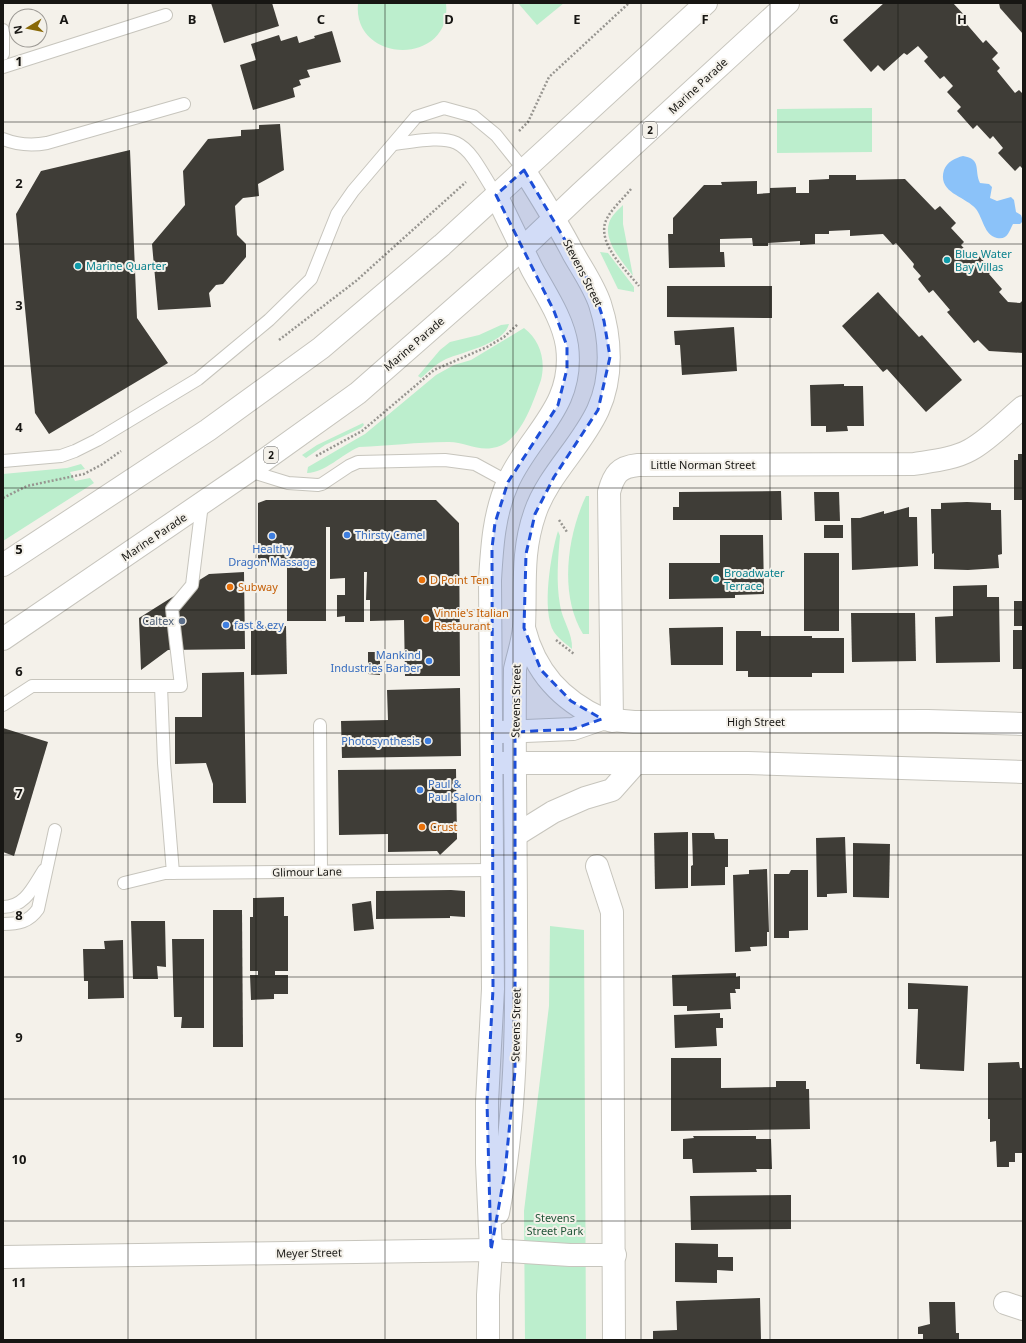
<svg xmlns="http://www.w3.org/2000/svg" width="1026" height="1343" viewBox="0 0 1026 1343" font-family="'Noto Sans',sans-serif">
  <rect width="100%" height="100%" fill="#f4f1ea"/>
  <g fill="#bceecd">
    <path d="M358,3H446C453,66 352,65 358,3Z"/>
    <path d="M518,3H564L537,25Z"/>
    <path d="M872,108V152L777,153V109Z"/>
    <path d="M623,205V224L633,276C623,262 603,241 609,223C611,216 618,210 623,205Z"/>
    <path d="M600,252L608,253L634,287V292L618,289Z"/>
    <path d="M509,324C504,344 462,352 446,359C436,364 429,371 421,378L418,376L440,350L450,342L479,335L501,325Z"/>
    <path d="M524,328C540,340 546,360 541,380C533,402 520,445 492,448C477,451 462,441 447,442C417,442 388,446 359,447C341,455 326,472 307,473L308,467L365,434L436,375L454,365L471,360Z"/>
    <path d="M363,423L364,425L361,428L325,445L306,458L302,455L317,445Z"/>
    <path d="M81,464L85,469L70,472L75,481L90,478L94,483L3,541V474L67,468Z"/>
    <path d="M586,496H589V634H583C559,595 567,536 586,496Z"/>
    <path d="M558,531L560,536C558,558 556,582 560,605C562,620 573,633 572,649C566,644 558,638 554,632C541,611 551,553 558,531Z"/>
    <path d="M550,926L584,930L586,1340H525L524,1211L549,1006Z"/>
  </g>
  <path fill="#8bc2f9" d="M963,156C982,159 974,170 980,183L989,184L992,187L990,198L997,201L1011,197L1014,200L1016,212L1021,215L1023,221L1020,224H1013C1009,231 1008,240 997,238C984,235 983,218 976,209C965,196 937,193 944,170C947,162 955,158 963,156Z"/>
  <g fill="#3f3d37">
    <path d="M211,3H272L279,26L224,43Z"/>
    <path d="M884,3H953L967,18L964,21L983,43L986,40L998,53L992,59L1000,68L997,71L1015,93L1019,90L1023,94V169L1020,166L1015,171L998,153L1003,148L993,136L990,139L977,125L973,129L957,111L961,107L947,92L953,86L944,76L940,79L924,61L928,57L918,46L907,55L904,53L884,71L878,65L871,72L843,40Z"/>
    <path d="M999,3H1023V34L1000,8Z"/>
    <path d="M332,31L341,62L307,70L310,77L299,80L301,85L293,88L295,97L253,110L240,65L256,60L251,44L279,35L281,41L297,36L299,43L315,38L314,36Z"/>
    <path d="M280,124L284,170L258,184L259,196L243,198L235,206L237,235L246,244V257L223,284L216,285L209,293L211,307L158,310L152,244L185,205L183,171L208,139L241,136V130L259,129V125Z"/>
    <path d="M130,150L137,318L168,363L49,434L35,413L16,214L41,171Z"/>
    <path d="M829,175H856V180L905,179L935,210L940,206L956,223L951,228L964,242L961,245L972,257L976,253L992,270L989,274L1002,289L999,292L1008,302L1020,303L1023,300V353L989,351L978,340L974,343L947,312L950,310L933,290L929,293L918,279L921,276L913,267L914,264L896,243L893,245L883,234L850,236V230L829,231V234H815V244L800,245V241L768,243V246H753L752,238L720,239V252H724L725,267L669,268L668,234H673V218L704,185H722L721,182L757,181V194L770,193V188L796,187V193H809V180L829,179Z"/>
    <path d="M667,286H772V318L667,317Z"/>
    <path d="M878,292L919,337L922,335L962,380L926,412L887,369L883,372L842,326Z"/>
    <path d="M734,327L737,371L682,375L680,345H675L674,331Z"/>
    <path d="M844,384V386H863L864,426H847L848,431L826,432V426H811L810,385Z"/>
    <path d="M1018,454H1023V500H1014V460H1018Z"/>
    <path d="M781,491L782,520H673V507H679V492Z"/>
    <path d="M814,492H839L840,521H815Z"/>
    <path d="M266,500H436L459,523L460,676H405L404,620L370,621V600H366L367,572H364V622H345V616L337,617V595H345V578L330,579V527H326V621H287V563L258,562V503Z"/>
    <path d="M967,502L991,503V510H1001L1002,554L998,555L999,568L968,570L934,569V553L932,554L931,509H941V503Z"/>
    <path d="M909,507V517H917L918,566L852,570L851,518H860L884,511V514Z"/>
    <rect x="824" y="525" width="19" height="13"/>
    <path d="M720,535H763L764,594L735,595V598L669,599V563H720Z"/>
    <rect x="804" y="553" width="35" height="78"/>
    <path d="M244,572L245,649L168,650L141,670L139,618L209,574Z"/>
    <path d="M987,585V597H999L1000,662L936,663L935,617L953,616V586Z"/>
    <rect x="1014" y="601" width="9" height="25"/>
    <path d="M851,613H915L916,661L852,662Z"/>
    <path d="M286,626L287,674L251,675V627Z"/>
    <path d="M723,627V665H671L669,628Z"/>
    <rect x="1013" y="630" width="10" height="39"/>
    <path d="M736,631H761V636H812V638H844V673H812V677H748V671H736Z"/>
    <path d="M368,652H380V675L368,674Z"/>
    <path d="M244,672L246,803H213V784L206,763L175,764V717H202V673Z"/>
    <path d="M460,688L461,756L342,758L341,721L388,720L387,690Z"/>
    <path d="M3,728L48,742L14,856L3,852Z"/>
    <path d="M456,769L457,839L440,855L437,851L388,852V834L339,835L338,770Z"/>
    <path d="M688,832V888L655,889L654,833Z"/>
    <path d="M692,833H714L715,839H728V867H725V885L691,886V866L693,865Z"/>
    <path d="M845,837L847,893L827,894V897H817L816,838Z"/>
    <path d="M853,843L890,844L889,898L853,897Z"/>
    <path d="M767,869L769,932H767V946L750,947L751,951L735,952L733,875L749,874V870Z"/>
    <path d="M791,870H808V930L789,931V938H774V874H789Z"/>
    <path d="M451,890L465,891V917L450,916V918L376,919V891Z"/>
    <path d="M284,897V916H288V971H275V975H288V994H274V999L251,1000L250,975H258V971H250V917H253V898Z"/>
    <path d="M371,901L374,929L354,931L352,904Z"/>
    <path d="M213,910H242L243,1047H213Z"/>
    <path d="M131,921H165L166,967L157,966L158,979H133Z"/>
    <path d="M172,939H204V1028H181L182,1017H174Z"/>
    <path d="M123,940L124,998L88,999V981H84L83,949H105L104,941Z"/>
    <path d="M736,973V977L740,976V989H735L736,993H730L731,1009L687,1011V1006H673L672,975Z"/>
    <path d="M908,983L968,986L964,1071L920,1069V1064H916L918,1009H908Z"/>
    <path d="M720,1013V1018H723V1028H716L717,1046L675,1048L674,1015Z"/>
    <path d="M671,1058H721V1088L776,1087V1081H806V1089H809L810,1129L671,1131Z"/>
    <path d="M1019,1062L1020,1068H1023V1153H1015V1162H1009V1167H997L996,1141L990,1142V1119H988V1063Z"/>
    <path d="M693,1136H756V1139H771L772,1169H756L757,1172L693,1173L692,1159H683V1139L694,1138Z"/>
    <path d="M791,1195V1229L691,1230L690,1196Z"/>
    <path d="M675,1243L718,1244V1257H733V1271L717,1270V1283L675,1282Z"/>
    <path d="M760,1298L761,1340H653V1331L677,1330L676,1301Z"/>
    <path d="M929,1302H955L956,1333H959V1340H923V1334H918V1327L930,1324Z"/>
  </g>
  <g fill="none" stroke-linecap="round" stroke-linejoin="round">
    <defs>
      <g id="lane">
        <path d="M3,30V54"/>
        <path d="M3,67L166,15"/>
        <path d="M3,139C18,145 31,146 47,143L184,104"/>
        <path d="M394,144C463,134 461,136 496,195"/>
        <path d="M3,461L61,456L75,451L97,440L198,379L269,320L311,279L337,214L353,191L416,117L444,108L473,116L496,135L524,170"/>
        <path d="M249,471L288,483L318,485L322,484L349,466L358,462L445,460L475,464L508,482"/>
        <path d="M161,686L164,763L173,873"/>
        <path d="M3,705L32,686H181L172,609L192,585L202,504"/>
        <path d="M320,725L321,872"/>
        <path d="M124,883L165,873L492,870"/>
        <path d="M3,907C25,907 33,887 44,870"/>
        <path d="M3,924C18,924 29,922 38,909L55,830"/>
      </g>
      <g id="street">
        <path d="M612,721L609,492C614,474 619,467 638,465L914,464C932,461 954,459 970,450C990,439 1006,421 1023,407"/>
        <path d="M597,866L612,912L614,1340"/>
        <path d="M3,1257L491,1250L570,1255H615"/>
        <path d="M1005,1303L1023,1309"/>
      </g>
      <g id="secondary">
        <path d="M524,628C535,672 561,700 602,719"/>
        <path d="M501,732L573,729L602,719L634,722L928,721L1023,724"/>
        <path d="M502,763H748L1023,772"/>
        <path d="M516,835L553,812L585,798L612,790L636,763"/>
        <path d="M498,1213C516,1119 517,1023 516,926C516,841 514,755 515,669C518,655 523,641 524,627C526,588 521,553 535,513C548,475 581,447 598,410C613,377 611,338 600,304C594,286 582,269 573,253C558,224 541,197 524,170"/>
        <path d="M488,1340V1295L491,1250L487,1163V1102L493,989L490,580C492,546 494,513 508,482C530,433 575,407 567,346C563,319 545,293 532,269C520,244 508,220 496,195"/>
      </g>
      <g id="highway">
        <path d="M3,565L208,430L321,348L442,245L706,3"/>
        <path d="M3,639L249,471L358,393L522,249L581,193L788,3"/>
      </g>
    </defs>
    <use href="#lane" stroke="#c7c5bd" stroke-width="14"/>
    <use href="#street" stroke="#c7c5bd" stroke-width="24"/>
    <use href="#secondary" stroke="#c7c5bd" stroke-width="24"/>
    <use href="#highway" stroke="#c7c5bd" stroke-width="24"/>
    <g stroke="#979590" stroke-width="2.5" stroke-dasharray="2 2" stroke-linecap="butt">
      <path d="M519,131L528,122L549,77L629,3"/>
      <path d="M631,189C623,199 609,211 605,223C599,246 626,270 639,286"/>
      <path d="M279,340L356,281L466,182"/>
      <path d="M316,456L362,431L434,370L487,347L504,337L518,324"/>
      <path d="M3,498L27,486L84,474L101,465L121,451"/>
      <path d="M559,520L567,532"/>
      <path d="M556,640L574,654"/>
    </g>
    <use href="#lane" stroke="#fff" stroke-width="12"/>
    <use href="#street" stroke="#fff" stroke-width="22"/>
    <use href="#secondary" stroke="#fff" stroke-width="22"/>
    <use href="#highway" stroke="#fff" stroke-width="22"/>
  </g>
  <path fill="#1d4ed8" fill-opacity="0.2" stroke="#1d4ed8" stroke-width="3" stroke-dasharray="8 5" stroke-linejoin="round" d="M524,170L593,288L604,321L610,357L598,410L554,477L535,514L526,554L524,628L541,670L571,701L602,719L573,729L515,732V1071L505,1172L491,1250L487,1102L493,989L492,548L495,523L508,482L558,405L567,369V346L554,311L496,195Z"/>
  <path fill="none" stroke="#171613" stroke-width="1" stroke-opacity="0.55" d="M128,3V1340M256,3V1340M385,3V1340M513,3V1340M641,3V1340M770,3V1340M898,3V1340M3,122H1023M3,244H1023M3,366H1023M3,488H1023M3,610H1023M3,733H1023M3,855H1023M3,977H1023M3,1099H1023M3,1221H1023"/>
  <g fill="#0f9aa8" stroke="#f4f1ea" stroke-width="1.5">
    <circle cx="947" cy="260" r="4"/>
    <circle cx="78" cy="266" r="4"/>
    <circle cx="716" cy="579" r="4"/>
  </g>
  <g fill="#3f7fe0" stroke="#f4f1ea" stroke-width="1.5">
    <circle cx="347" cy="535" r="4"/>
    <circle cx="272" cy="536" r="4"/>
    <circle cx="226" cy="625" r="4"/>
    <circle cx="429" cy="661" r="4"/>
    <circle cx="428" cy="741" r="4"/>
    <circle cx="420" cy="790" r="4"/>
  </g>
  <g fill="#e8710a" stroke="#f4f1ea" stroke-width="1.5">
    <circle cx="422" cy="580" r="4"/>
    <circle cx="230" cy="587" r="4"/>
    <circle cx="426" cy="619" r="4"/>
    <circle cx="422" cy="827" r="4"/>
  </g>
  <circle fill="#5c6f8a" stroke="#f4f1ea" stroke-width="1.5" cx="182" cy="621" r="4"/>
  <g text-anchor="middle" stroke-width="4" stroke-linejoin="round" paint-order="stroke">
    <g fill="#f4f1ea" stroke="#595854" stroke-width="1">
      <rect x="643" y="122" width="14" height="16" rx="3"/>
      <rect x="264" y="447" width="14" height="16" rx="3"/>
    </g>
    <g font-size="10" font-weight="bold" fill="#171613">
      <text x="650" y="134">2</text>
      <text x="271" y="459">2</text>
    </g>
    <g font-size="11" fill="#171613" stroke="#f4f1ea">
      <text transform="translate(698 86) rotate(-43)" y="4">Marine Parade</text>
      <text transform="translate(583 273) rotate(63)" y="4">Stevens Street</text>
      <text transform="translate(414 344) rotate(-41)" y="4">Marine Parade</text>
      <text x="703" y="469">Little Norman Street</text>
      <text transform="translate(154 537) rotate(-34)" y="4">Marine Parade</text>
      <text transform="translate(516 701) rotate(-89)" y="4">Stevens Street</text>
      <text x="756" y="726">High Street</text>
      <text transform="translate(307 872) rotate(-1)" y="4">Glimour Lane</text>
      <text transform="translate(516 1025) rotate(-89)" y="4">Stevens Street</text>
      <text transform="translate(309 1253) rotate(-1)" y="4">Meyer Street</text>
    </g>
    <g font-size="11" fill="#0d838f" stroke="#f4f1ea" text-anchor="start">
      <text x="955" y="258">Blue Water<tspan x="955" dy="13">Bay Villas</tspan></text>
      <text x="86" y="270">Marine Quarter</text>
      <text x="724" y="577">Broadwater<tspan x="724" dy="13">Terrace</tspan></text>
    </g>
    <g font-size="11" fill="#366cbe" stroke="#f4f1ea" text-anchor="start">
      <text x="355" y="539">Thirsty Camel</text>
      <text x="272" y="553" text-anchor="middle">Healthy<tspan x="272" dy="13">Dragon Massage</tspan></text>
      <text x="234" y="629">fast &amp; ezy</text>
      <text x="421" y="659" text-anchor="end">Mankind<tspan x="421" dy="13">Industries Barber</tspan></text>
      <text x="420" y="745" text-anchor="end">Photosynthesis</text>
      <text x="428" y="788">Paul &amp;<tspan x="428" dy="13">Paul Salon</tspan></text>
    </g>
    <g font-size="11" fill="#c56008" stroke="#f4f1ea" text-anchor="start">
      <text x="430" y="584">D Point Ten</text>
      <text x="238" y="591">Subway</text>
      <text x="434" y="617">Vinnie's Italian<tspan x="434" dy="13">Restaurant</tspan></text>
      <text x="430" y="831">Crust</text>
    </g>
    <g font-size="11" fill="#4e5e75" stroke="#f4f1ea" text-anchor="end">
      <text x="174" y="625">Caltex</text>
    </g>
    <g font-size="11" fill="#215638" stroke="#f4f1ea">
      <text x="555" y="1222">Stevens<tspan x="555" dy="13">Street Park</tspan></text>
    </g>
  </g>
  <g font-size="13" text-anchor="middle" font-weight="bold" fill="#171613" stroke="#f4f1ea" stroke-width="4" stroke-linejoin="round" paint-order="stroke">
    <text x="64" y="24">A</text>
    <text x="192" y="24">B</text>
    <text x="321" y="24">C</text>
    <text x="449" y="24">D</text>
    <text x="577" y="24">E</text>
    <text x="705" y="24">F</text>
    <text x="834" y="24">G</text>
    <text x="962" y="24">H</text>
    <text x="19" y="66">1</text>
    <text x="19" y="188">2</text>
    <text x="19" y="310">3</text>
    <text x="19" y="432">4</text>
    <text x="19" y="554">5</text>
    <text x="19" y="676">6</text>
    <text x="19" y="798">7</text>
    <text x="19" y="920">8</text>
    <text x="19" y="1042">9</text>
    <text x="19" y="1164">10</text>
    <text x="19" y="1287">11</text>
  </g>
  <rect width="1026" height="1343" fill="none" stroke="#171613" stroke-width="8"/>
  <g transform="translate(28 28) rotate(260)"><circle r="19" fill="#f4f1ea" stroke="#9c9994"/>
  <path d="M0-3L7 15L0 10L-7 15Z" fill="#896907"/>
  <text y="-6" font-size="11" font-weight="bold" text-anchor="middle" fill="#171613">N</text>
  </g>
</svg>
